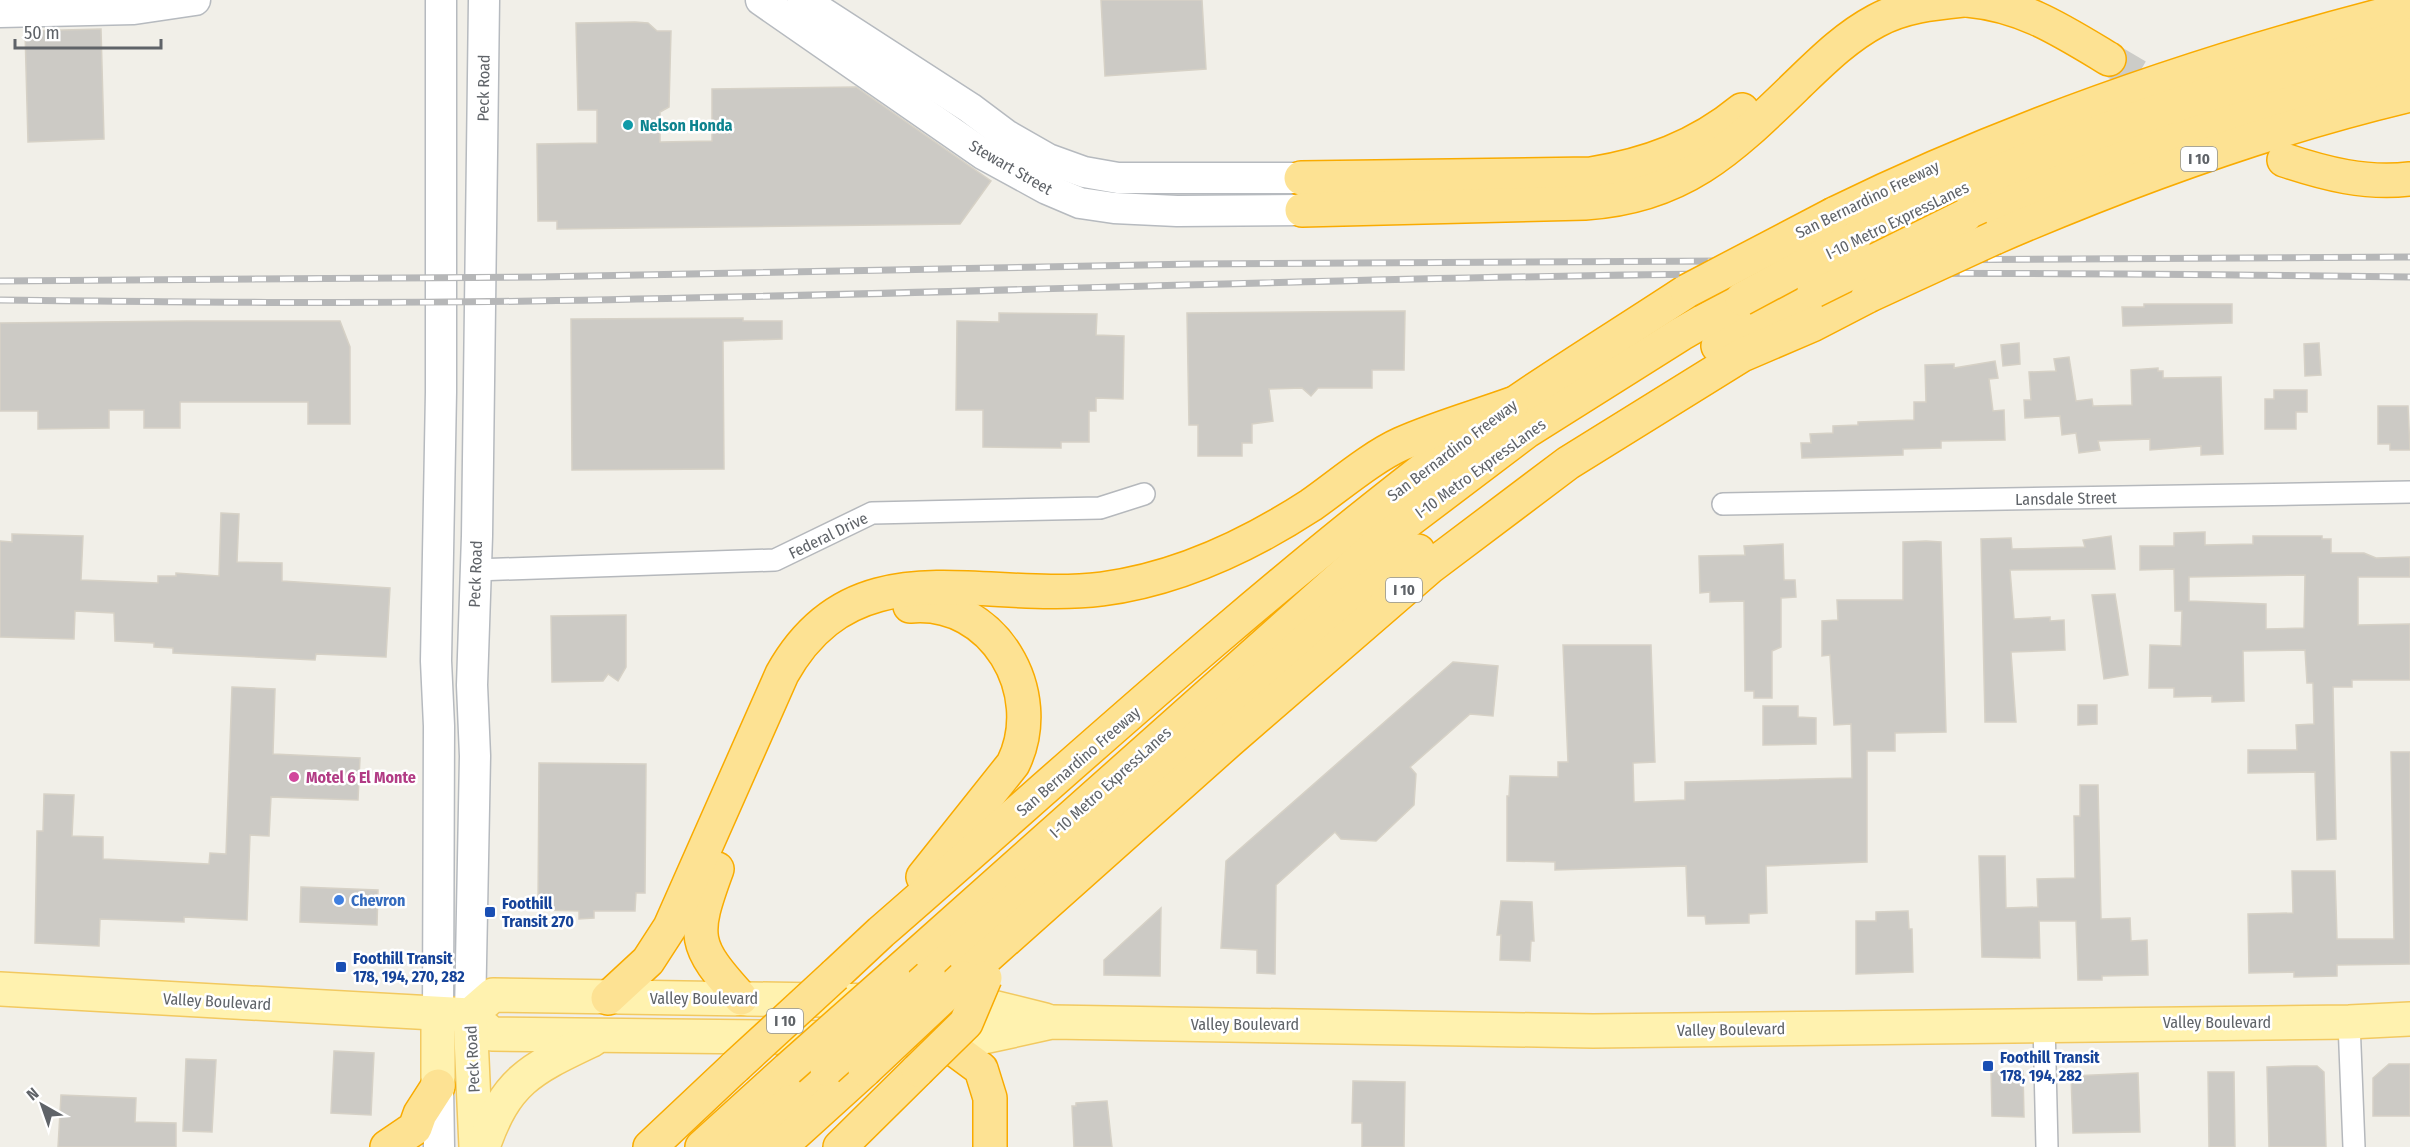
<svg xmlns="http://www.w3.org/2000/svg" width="2410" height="1147" viewBox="0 0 2410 1147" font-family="'Fira Sans Condensed',sans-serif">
  <rect width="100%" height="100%" fill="#f1efe8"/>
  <g fill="#cccac5" stroke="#d6d1c6" stroke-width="1.5" fill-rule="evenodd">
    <path d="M1101,0H1202L1206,69L1105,76Z"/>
    <path d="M635,22L648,23L657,31H671L669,107L660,112V142L712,141V89L856,87L991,181L960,224L557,229V221H538L537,144L597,143V110H578L576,23Z"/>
    <path d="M101,29L104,139L28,142L25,31Z"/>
    <path d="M2144,304H2232V323L2123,326L2122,307H2144Z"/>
    <path d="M1405,311L1404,370H1372V388H1318L1311,396L1302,388L1269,389L1273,421L1252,424V443H1242V456H1198V425H1189L1187,313Z"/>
    <path d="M999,313L1097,314L1096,335L1124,336L1123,399L1096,398V411H1089V442H1061V448L983,447V410H956L957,321L999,322Z"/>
    <path d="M743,318V321H782V339L723,341L724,469L572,470L571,319Z"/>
    <path d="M187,321H340L350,347V424H308V402H180V428H144V410H109V428L38,429V411H0V323Z"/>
    <path d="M2019,343L2020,364L2003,366L2001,345Z"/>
    <path d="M2319,343L2321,375L2305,376L2304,344Z"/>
    <path d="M2069,357L2076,401L2092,399L2093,406L2132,405L2131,370L2158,368V371H2163V378L2221,377L2223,454L2201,455V446L2150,450V439L2098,441L2100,450L2079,453L2076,433L2062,435L2060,416L2025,418L2024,400H2031L2029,372L2056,371L2054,359Z"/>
    <path d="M1995,361L1998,378L1989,379L1993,411L2004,410L2005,440L1941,441V448L1903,449V455L1802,458L1801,443H1811L1810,434L1833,433V426L1858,425V422L1914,420V402H1926L1925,365L1954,364V368Z"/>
    <path d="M2274,390H2307V412H2296V429H2265V399H2274Z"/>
    <path d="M2378,406H2408L2410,450H2390V444H2378Z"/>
    <path d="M221,513L239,514L237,562L282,563V581L390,588L386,657L316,654L315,660L173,653V648L154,647V643L115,641L114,613L75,611L74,639L0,637V541L12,542V534L83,536L81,580L158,583V576H176V573L219,576Z"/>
    <path d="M2205,532V545L2253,544V536H2322V539H2331V553H2364L2376,558L2410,557V577H2358V625L2410,624V680H2352V687H2333L2336,839L2317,840L2315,772L2248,773V750H2297L2296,725L2314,724L2313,683H2307L2305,650L2243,651L2244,701L2212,702V696L2174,697V688H2149L2150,645L2181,646L2182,611H2175L2174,569L2140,570V546H2174V533ZM2305,575L2304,628L2266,629V604L2189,601V577Z"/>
    <path d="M2111,536L2115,569L2010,570L2014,619L2050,617V621L2064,620L2065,650L2011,652L2016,722H1985L1981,539L2011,538L2012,549L2085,547L2083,540Z"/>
    <path d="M1926,541L1941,542L1946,732L1895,733V751H1867V862L1766,866L1767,913L1749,914V923L1706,924L1705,916H1688L1686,866L1555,870V862L1507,861V796H1509L1510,776L1558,777V762H1568L1563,645H1651L1655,762L1633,763L1634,802L1685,800V782L1852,778L1851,724L1834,725L1830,655L1822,656V621L1838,620L1837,600H1903V542Z"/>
    <path d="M1783,544L1784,580H1795L1796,597L1781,598V647L1772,651V698H1754V691H1745L1744,601L1710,602V592L1700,593L1699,556L1745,555L1744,546Z"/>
    <path d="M2115,594L2128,675L2104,679L2092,595Z"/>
    <path d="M626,615V667L618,681L608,674L603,681L552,682L551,616Z"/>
    <path d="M1453,662L1498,666L1493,716L1470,714L1410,767L1416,774L1414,805L1376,841L1341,839L1335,832L1276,885L1275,974L1257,973V950L1221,948L1226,861Z"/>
    <path d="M232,687L275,689L273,754L360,758L358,800L271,797L269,836L250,835L247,920L184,917V922L100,919L99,946L35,943L37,831H43L44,794L74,795L72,836L103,837V859L209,864L210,853L226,854Z"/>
    <path d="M2078,705H2097V724L2078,725Z"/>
    <path d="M1763,706H1798V717L1816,718V744L1763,745Z"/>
    <path d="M2391,752H2410V964L2337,965V976L2294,977V972L2249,973L2248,914L2293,913L2292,871H2335L2337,939H2394Z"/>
    <path d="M539,763L646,764L645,893H636L635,911H594V918L579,919V911L538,910Z"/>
    <path d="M2080,785H2098L2101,919L2130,918L2131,941L2147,940L2148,975L2102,976V980H2078L2076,921H2039L2040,958L1982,957L1979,856H2005L2006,908L2038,907L2037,879L2075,878L2074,816H2080Z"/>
    <path d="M301,887L378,890L377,925L300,922Z"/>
    <path d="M1501,901L1532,902L1534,941H1531L1530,961L1500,960L1501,935H1497Z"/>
    <path d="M1161,908L1160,976L1104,975V960Z"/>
    <path d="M1908,911L1909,929H1912L1913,972L1856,974V921H1876V912Z"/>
    <path d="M334,1051L374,1053L371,1115L331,1113Z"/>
    <path d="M186,1059L216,1060L212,1132L183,1131Z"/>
    <path d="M2389,1064H2410V1116H2373V1078Z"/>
    <path d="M2295,1066H2317L2324,1072L2326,1147H2269L2267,1067Z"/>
    <path d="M1991,1071H2023L2024,1117L1992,1116Z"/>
    <path d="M2208,1072H2234L2235,1147H2209Z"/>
    <path d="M2138,1073L2140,1132L2073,1133L2071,1076Z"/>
    <path d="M1353,1081L1405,1082L1404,1147H1362V1123H1352Z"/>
    <path d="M61,1095L136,1098L135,1122L176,1123V1147H58Z"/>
    <path d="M1107,1101L1112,1147H1074L1072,1106H1076V1103Z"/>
  </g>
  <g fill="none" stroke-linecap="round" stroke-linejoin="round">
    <path stroke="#ccccc8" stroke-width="33" stroke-dasharray="33 16" stroke-linecap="butt" d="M2109,59L2172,96"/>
    <defs>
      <g id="street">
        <path d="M1723,504L2410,492"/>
        <path d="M475,570L775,560L872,513L1100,508L1144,494"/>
        <path d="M2349,1022L2354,1147"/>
        <path d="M2044,1024L2047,1147"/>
      </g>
      <g id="secondary">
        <path d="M761,0L983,154L1047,189L1080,203L1114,208L1177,211L1302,210"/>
        <path d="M803,0L970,108L1006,135L1048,159L1084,172L1118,178H1301"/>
        <path d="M0,12L134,9L195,0"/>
        <path d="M438,1015L439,726L436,661L441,392V0"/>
        <path d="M470,1015L475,756L472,685L477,536L484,0"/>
        <path d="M438,1086L439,1147"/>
      </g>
      <g id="primary">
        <path d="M0,989L470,1015L492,1034L844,1038"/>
        <path d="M945,1003H976L1045,1020"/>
        <path d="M470,1015L493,995L885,1001"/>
        <path d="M470,1015L476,1147"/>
        <path d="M932,1038L984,1037L1052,1022L1593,1031L2349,1022L2410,1019"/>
        <path d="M438,1086V1015"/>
        <path d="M483,1147C506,1080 531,1069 592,1040"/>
      </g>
      <g id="highway">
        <path d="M1967,0C2023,5 2061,30 2109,59"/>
        <path d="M2284,160C2326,174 2365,184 2410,179"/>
        <path d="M1301,178L1591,174C1647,165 1697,147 1742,110"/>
        <path d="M1302,210L1585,203C1683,197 1731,149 1798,84C1822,61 1846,37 1876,21C1903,6 1934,3 1964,0"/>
        <path d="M1834,214C2018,124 2211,58 2410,8"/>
        <path d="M1965,216C2110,154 2257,101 2410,63"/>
        <path d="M1994,238C2128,180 2267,129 2410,95"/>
        <path d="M1854,239C1933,201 2014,163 2096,133C2199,95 2304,64 2410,35"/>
        <path d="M1718,346L1814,291"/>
        <path d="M910,606C994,598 1048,693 1013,764L923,877"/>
        <path d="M717,869C692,937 693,945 741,998"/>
        <path d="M835,975L881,932C1066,771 1247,604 1442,455C1520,396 1605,345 1687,291"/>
        <path d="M893,976L1379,543L1527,431L1681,334L1742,299"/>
        <path d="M929,977L1339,611L1418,551"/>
        <path d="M963,978L1229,741L1430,567L1568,463L1742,355L1812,325L1868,296"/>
        <path d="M608,998L648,961L670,927L782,674C855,543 983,604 1102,589C1178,579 1248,546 1311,505C1338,486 1372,457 1401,444C1437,428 1476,417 1512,404"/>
        <path d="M939,1038L981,1069L990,1098V1147"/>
        <path d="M387,1147L415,1128L420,1114L438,1086"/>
        <path d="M650,1147L735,1067"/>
        <path d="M702,1147L788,1069"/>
        <path d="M740,1147L827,1069"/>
        <path d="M780,1147L865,1070"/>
        <path d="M840,1147L918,1070"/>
      </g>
    </defs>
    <use href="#street" stroke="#b5b8bc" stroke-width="24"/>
    <use href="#secondary" stroke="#b6babf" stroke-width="33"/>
    <use href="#primary" stroke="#f2c960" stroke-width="36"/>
    <use href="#highway" stroke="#f9ab00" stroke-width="36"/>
    <use href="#street" stroke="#fff" stroke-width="21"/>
    <use href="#secondary" stroke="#fff" stroke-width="30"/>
    <use href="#primary" stroke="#fff2af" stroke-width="33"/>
    <use href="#highway" stroke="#fde293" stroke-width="33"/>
    <defs>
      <g id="rail">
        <path d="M0,281L539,277L1194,264L2410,257"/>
        <path d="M0,300C178,302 355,304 533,301C925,295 1316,278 1708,274C1942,272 2176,274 2410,277"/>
      </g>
    </defs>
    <use href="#rail" stroke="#b6b7b8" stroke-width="7"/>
    <use href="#rail" stroke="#fff" stroke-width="4.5" stroke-dasharray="14" stroke-linecap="butt"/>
    <defs>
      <g id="highway-bridge">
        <path d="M1687,291L1834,214"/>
        <path d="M1814,291L1965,216"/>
        <path d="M1868,296L1994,238"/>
        <path d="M1742,299L1854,239"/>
        <path d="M735,1067L835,975"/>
        <path d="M788,1069L893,976"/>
        <path d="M827,1069L929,977"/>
        <path d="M865,1070L963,978"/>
        <path d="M918,1070L966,1023L985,978"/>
      </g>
    </defs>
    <use href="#highway-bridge" stroke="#f9ab00" stroke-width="36" stroke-linecap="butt"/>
    <use href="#highway-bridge" stroke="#fde293" stroke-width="33"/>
  </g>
  <circle fill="#0f9aa8" stroke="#fff" stroke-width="2" cx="628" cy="125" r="6"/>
  <circle fill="#d1479c" stroke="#fff" stroke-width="2" cx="294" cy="777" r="6"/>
  <circle fill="#3f7fe0" stroke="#fff" stroke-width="2" cx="339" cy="900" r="6"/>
  <g fill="#1a4fb4" stroke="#fff" stroke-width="2">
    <rect x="484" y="906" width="12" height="12" rx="3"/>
    <rect x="335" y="961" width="12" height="12" rx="3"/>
    <rect x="1982" y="1060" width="12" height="12" rx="3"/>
  </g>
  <g text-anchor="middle" stroke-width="5" stroke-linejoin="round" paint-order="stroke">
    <g fill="#fff" stroke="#8f9295" stroke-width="1.5">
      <rect x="2181" y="147" width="36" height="24" rx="4.5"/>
      <rect x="1386" y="578" width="36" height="24" rx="4.5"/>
      <rect x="767" y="1009" width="36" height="24" rx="4.5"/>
    </g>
    <g font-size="15" font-weight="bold" fill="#5f6368">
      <text x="2199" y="164">I 10</text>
      <text x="1404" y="595">I 10</text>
      <text x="785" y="1026">I 10</text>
    </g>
    <g font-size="16" fill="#5f6368" stroke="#fff">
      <text transform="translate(483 88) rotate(-89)" y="6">Peck Road</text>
      <text transform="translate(1011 167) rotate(30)" y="6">Stewart Street</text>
      <text transform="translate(1867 199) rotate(-26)" y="6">San Bernardino Freeway</text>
      <text transform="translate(1897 220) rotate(-26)" y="6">I-10 Metro ExpressLanes</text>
      <text transform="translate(1452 450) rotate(-37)" y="6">San Bernardino Freeway</text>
      <text transform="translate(1480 468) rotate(-36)" y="6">I-10 Metro ExpressLanes</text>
      <text transform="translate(2066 498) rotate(-1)" y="6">Lansdale Street</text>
      <text transform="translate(828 535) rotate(-26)" y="6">Federal Drive</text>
      <text transform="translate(475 574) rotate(-88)" y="6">Peck Road</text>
      <text transform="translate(1078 761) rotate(-41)" y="6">San Bernardino Freeway</text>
      <text transform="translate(1110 782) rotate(-42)" y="6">I-10 Metro ExpressLanes</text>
      <text x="704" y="1004">Valley Boulevard</text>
      <text transform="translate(217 1001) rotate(3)" y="6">Valley Boulevard</text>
      <text x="2217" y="1028">Valley Boulevard</text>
      <text x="1245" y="1030">Valley Boulevard</text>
      <text transform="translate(1731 1029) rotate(-1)" y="6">Valley Boulevard</text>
      <text transform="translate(472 1059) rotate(-93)" y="6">Peck Road</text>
    </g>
    <g font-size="16" font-weight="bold" fill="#0d838f" stroke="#fff" text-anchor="start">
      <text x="640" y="131">Nelson Honda</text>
    </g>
    <g font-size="16" font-weight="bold" fill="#b23c85" stroke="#fff" text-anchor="start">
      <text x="306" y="783">Motel 6 El Monte</text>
    </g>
    <g font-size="16" font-weight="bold" fill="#366cbe" stroke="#fff" text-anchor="start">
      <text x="351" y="906">Chevron</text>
    </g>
    <g font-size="16" font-weight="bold" fill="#164399" stroke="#fff" text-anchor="start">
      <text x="502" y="909">Foothill<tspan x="502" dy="18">Transit 270</tspan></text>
      <text x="353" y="964">Foothill Transit<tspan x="353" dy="18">178, 194, 270, 282</tspan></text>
      <text x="2000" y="1063">Foothill Transit<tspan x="2000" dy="18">178, 194, 282</tspan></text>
    </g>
  </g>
  <g transform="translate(42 1105) rotate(320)" stroke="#ffffff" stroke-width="4.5" paint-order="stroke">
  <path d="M0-4.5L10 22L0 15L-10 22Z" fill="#5f6368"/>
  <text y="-9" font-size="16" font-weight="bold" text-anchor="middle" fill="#5f6368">N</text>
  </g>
  <path d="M15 39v9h146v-9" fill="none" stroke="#5f6368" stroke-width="3"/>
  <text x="24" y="39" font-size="18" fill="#5f6368" stroke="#ffffff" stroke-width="4.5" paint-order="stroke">50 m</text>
</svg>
